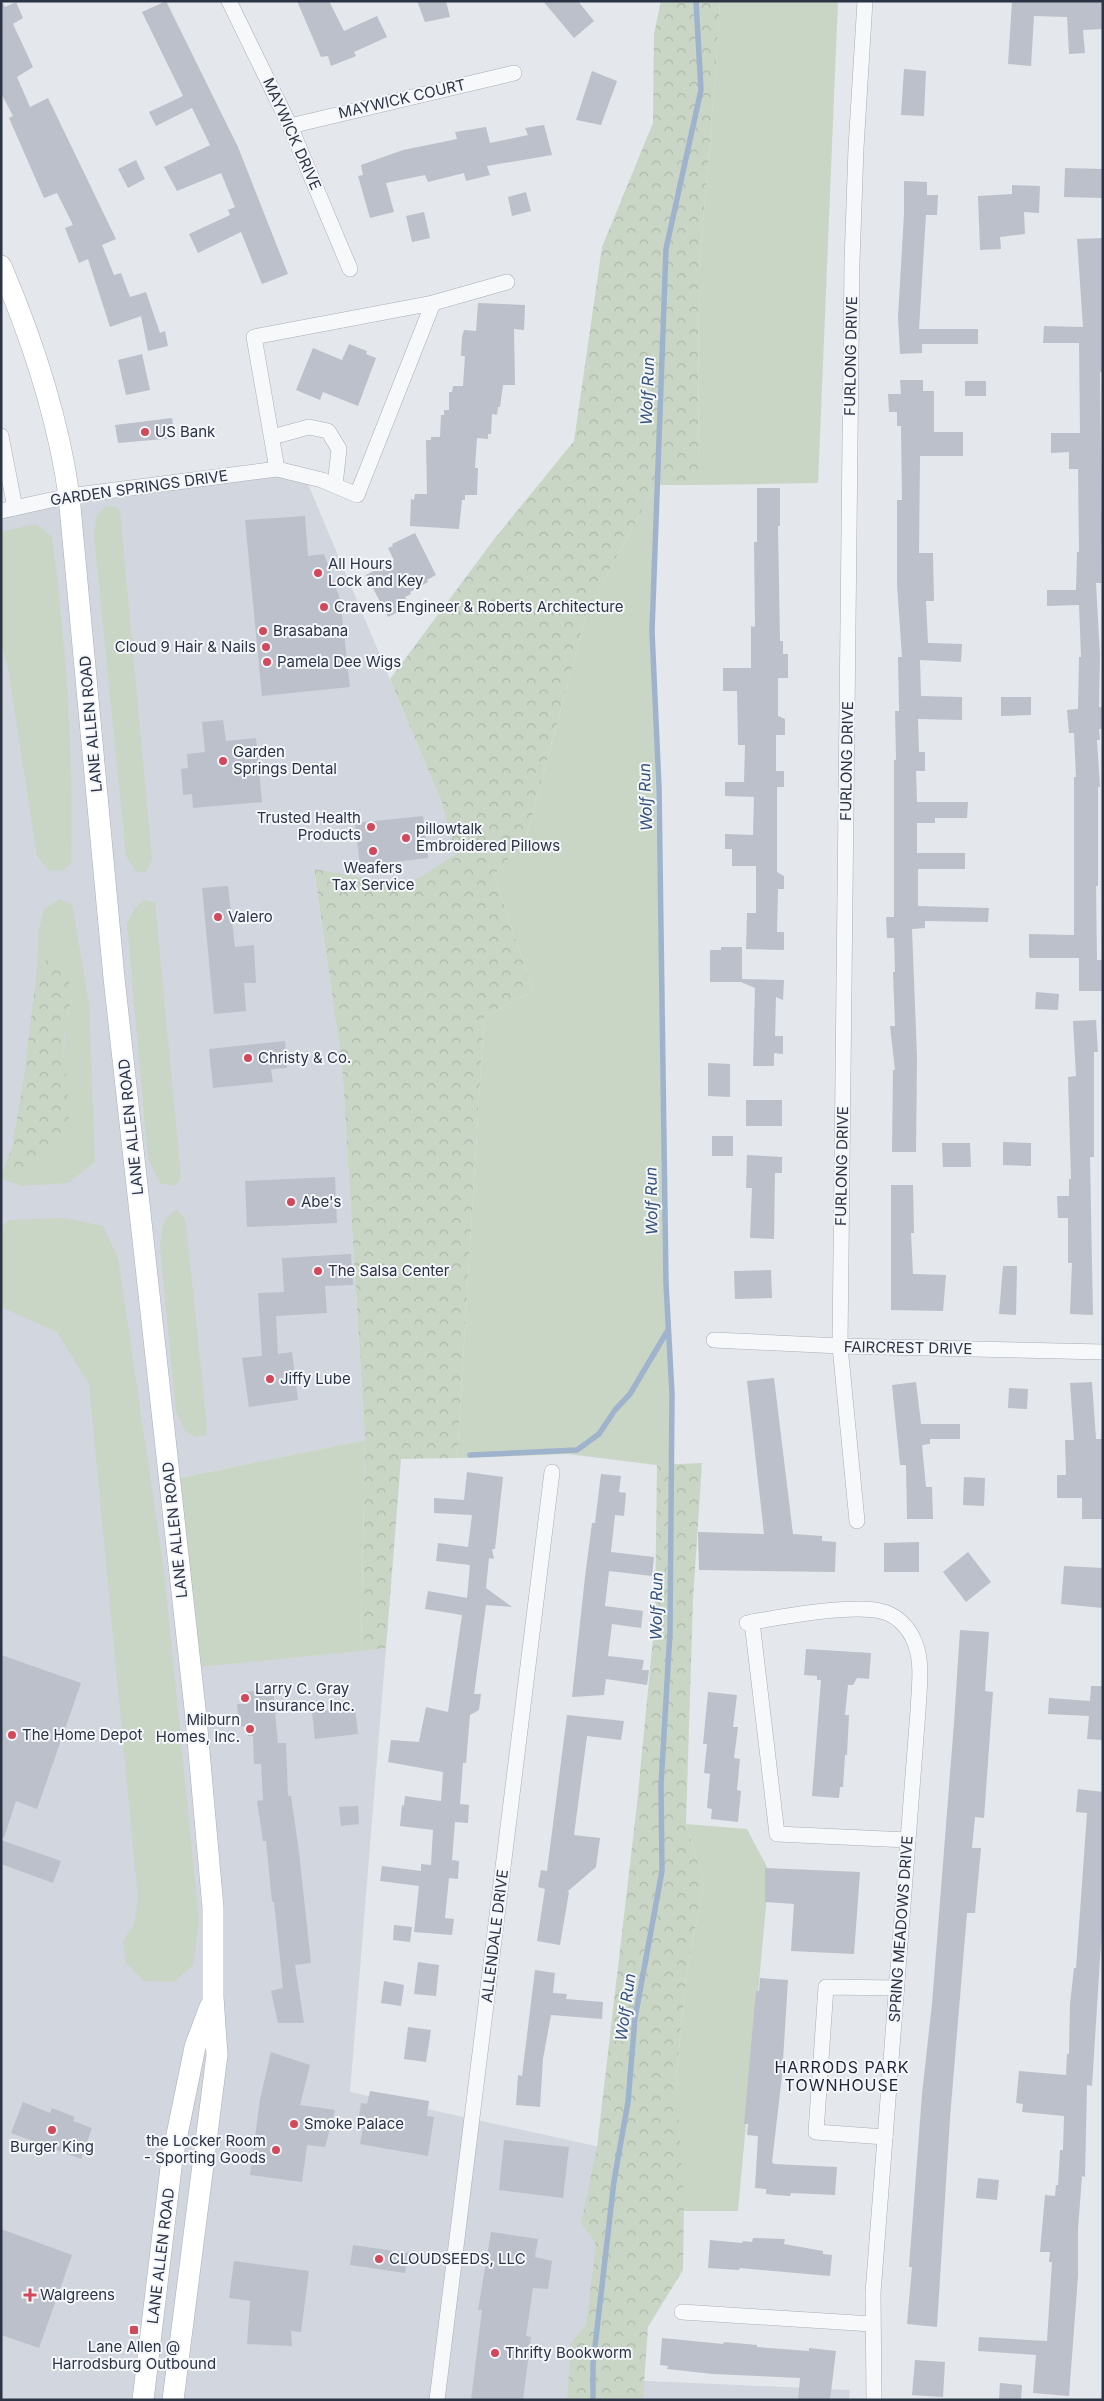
<svg xmlns="http://www.w3.org/2000/svg" width="1104" height="2401" viewBox="0 0 1104 2401" font-family="Inter,sans-serif">
  <defs>
    <pattern id="forest-crowns" width="20" height="18" patternUnits="userSpaceOnUse" patternTransform="scale(1.25)"><rect width="20" height="18" fill="#c9d6c5"/><path d="M2 6a3 3 0 1 1 6 0M12 15a3 3 0 1 1 6 0" fill="none" stroke="#adb8ab"/></pattern>
  </defs>
  <rect width="100%" height="100%" fill="#e4e7ec"/>
  <path fill="#d2d6de" d="M303,472L442,803L455,854L425,874L403,885L314,870L342,1065L365,1440L170,1480L191,1668L386,1648L350,2092L641,2156L626,2380L850,2390L849,2400H1V511Z"/>
  <g fill="#c9d6c5">
    <path d="M720,1H838L818,483L698,485L699,268L715,80Z"/>
    <path d="M656,485L652,631L672,1467L568,1454L457,1458L484,1017L533,991L494,875L526,839L587,611Z"/>
    <path d="M106,506L117,507L120,512L152,860L145,873L136,871L126,856L94,535L97,515Z"/>
    <path d="M36,524L52,537C66,645 74,755 71,864L61,871L49,870L37,856L8,668L1,644V532Z"/>
    <path d="M60,899L72,904L89,1004L95,1162L68,1183L22,1186L1,1179V1177L6,1163L23,1172L64,1065L65,1025L74,993L48,960L37,969L39,929L44,909Z"/>
    <path d="M144,900L155,902L181,1178L175,1186L160,1183L148,1159L127,924L135,908Z"/>
    <path d="M177,1210L184,1217L186,1225L207,1426L206,1435L195,1437L185,1431L176,1412L160,1247C162,1231 161,1218 177,1210Z"/>
    <path d="M65,1218L103,1226L118,1258L164,1571L199,1921L193,1965L174,1982L144,1981L126,1963L123,1940L134,1925L138,1899L89,1384L57,1332L1,1307V1226L10,1220Z"/>
    <path d="M365,1440L361,1651L191,1668L170,1480Z"/>
    <path d="M686,1824L747,1829L767,1867V1895L738,2211H684L676,2079L686,1975L704,1883Z"/>
  </g>
  <g fill="url(#forest-crowns)">
    <path d="M661,1H720L715,80L699,268L698,485H656L587,611L526,839L494,875L533,991L484,1017L457,1458L401,1459L386,1648L361,1651L365,1440L342,1065L314,869L403,885L425,874L455,854L442,803L390,679L495,538L574,441L602,247L653,123L654,34Z"/>
    <path d="M48,959L61,966L74,993C71,1003 66,1015 65,1026C60,1056 69,1084 69,1114C69,1134 41,1163 23,1172L6,1163L12,1148L24,1077L37,969Z"/>
    <path d="M702,1463L693,1599L686,1824L704,1883L686,1975L676,2079L684,2200L683,2270L648,2327L643,2400H567L571,2343L586,2325L596,2244L581,2223L597,2147L637,1804L655,1618L657,1465Z"/>
  </g>
  <g fill="none" stroke-linecap="round" stroke-linejoin="round">
    <g stroke="#9fb4cc" stroke-width="5.5">
      <path d="M470,1455L577,1450L599,1434L615,1410L630,1394L668,1330"/>
      <path d="M593,2400V2364L614,2181L628,2102L635,2018L662,1871L661,1785L670,1632L672,1394L666,1284L659,788L652,631L666,249L701,90L696,1"/>
    </g>
  </g>
  <g fill="#bbc0ca">
    <path d="M1,1L5,7L16,2L23,18L13,24L33,67L17,77L30,107L48,98L116,239L102,245L114,275L121,273L130,297L146,292L160,333L165,331L168,346L148,351L141,316L110,327L88,259L79,263L65,228L73,225L57,193L44,198L9,118L13,116L1,93Z"/>
    <path d="M166,1L238,147L288,274L262,284L241,232L198,253L189,234L230,215L228,210L235,207L221,173L177,191L164,167L210,145L192,108L156,126L149,112L183,96L142,12Z"/>
    <path d="M297,1H329L344,31L377,16L387,37L354,52L356,56L331,66L328,56L321,57Z"/>
    <path d="M417,1H446L450,17L425,22Z"/>
    <path d="M543,1H578L594,21L574,38Z"/>
    <path d="M1012,1H1103V29L1083,30L1085,53L1069,54L1067,17L1034,16L1031,66L1008,64Z"/>
    <path d="M904,69L926,71L924,116L901,115Z"/>
    <path d="M592,71L617,81L601,125L576,120Z"/>
    <path d="M544,125L552,155L487,166L490,175L466,181L464,173L428,182L425,175L386,183L394,212L370,218L358,176L363,175L361,165L403,150L457,139L455,132L486,127L490,143L528,135L525,128Z"/>
    <path d="M136,160L145,179L128,188L118,169Z"/>
    <path d="M1065,168L1103,169V198L1064,197Z"/>
    <path d="M904,181L927,182V195H938L937,215H926L919,329H978V344H922V353L900,354L898,317L904,214Z"/>
    <path d="M1012,185L1040,186L1039,213L1024,212L1025,234L1000,237L1001,249L980,250L978,196L1012,194Z"/>
    <path d="M526,192L531,211L512,216L508,197Z"/>
    <path d="M424,212L430,238L412,242L406,216Z"/>
    <path d="M1103,238V372H1100L1102,532L1101,583H1096L1100,656L1099,707H1103V729H1099L1100,740H1097L1100,787H1098V886H1096L1097,960H1102V991H1079V958H1030L1029,956V934L1074,935V777H1076L1074,733H1069L1067,710L1078,709L1079,657H1081L1079,605L1047,606V590H1076L1077,552H1079L1078,469H1069V452L1051,453V433H1080L1079,343H1043L1044,326L1083,327L1077,239Z"/>
    <path d="M478,303L525,305L524,330L514,329L515,385H503L500,407H498L497,415L492,414L491,434H488V439L477,438L475,468H478L477,495H465V500H462L459,529L410,526L411,499L414,500L415,494H427L426,440H431V437H440L441,415H444V410H449V392H452L453,386H463L465,356H461L462,337L464,330L476,331Z"/>
    <path d="M349,344L367,351L366,354L376,358L358,406L323,392L320,400L296,390L313,348L342,360Z"/>
    <path d="M142,354L150,390L126,395L118,360Z"/>
    <path d="M900,380H923V391H934V432H963V456H920L919,553H933L934,601H926L928,643L962,644L961,662L920,660L921,696L962,697V720L918,719L919,752H925V771H916L917,802H968L967,818H935V823H917V853H965V869H918V906L989,908L988,922L925,921V928L912,929L917,1057L916,1152H892L893,1070H895L890,1026H895L893,972H895L894,938H887L886,917H894V760H896L895,711H899L898,657H902L897,585V500H902L901,426H897V412H889L888,394H901Z"/>
    <rect x="965" y="381" width="21" height="15"/>
    <path d="M172,418L175,438L118,443L115,425Z"/>
    <path d="M757,488H780V526H778L780,641H783V654H788V678H778V716L785,719V735H776V771H784V787H777V872L784,876V889H778L777,932H784V950L746,949L747,913H756V866H732V849H725V834L753,835L754,797L725,796V782H744L745,745H738L737,691H723V668H751V626L755,627L754,542H757Z"/>
    <path d="M305,516L308,556L324,554L340,599L350,687L262,696L245,520Z"/>
    <path d="M415,533L436,575L427,580L428,582L410,592L411,594L405,597L410,606L388,617L366,575L394,560L388,548L393,546L392,544Z"/>
    <path d="M1001,697H1031V715L1001,716Z"/>
    <path d="M223,720L226,741L256,738L262,802L193,808L192,794L183,795L181,769L188,768L187,754L205,752L202,722Z"/>
    <path d="M423,816L428,858L360,866L355,823Z"/>
    <path d="M228,886L235,947L254,945L256,983H244L246,1011L214,1014L202,888Z"/>
    <path d="M721,947H742V979L784,980L783,1000L776,997L775,1036H783V1054L774,1053V1066H753L755,988L741,982H710V950H721Z"/>
    <path d="M1036,992L1059,994L1058,1010L1035,1009Z"/>
    <path d="M1096,1020L1098,1052H1094V1157H1090L1093,1315L1070,1314L1072,1263H1068V1218H1058L1057,1196H1069V1179H1071L1068,1077L1076,1076L1073,1021Z"/>
    <path d="M285,1041L287,1068L271,1069L273,1082L213,1088L209,1049Z"/>
    <path d="M708,1063L730,1064V1097L708,1096Z"/>
    <rect x="746" y="1100" width="36" height="26"/>
    <rect x="712" y="1136" width="21" height="20"/>
    <path d="M1003,1142L1031,1143V1166L1003,1165Z"/>
    <path d="M942,1143H970L971,1167H943Z"/>
    <path d="M747,1155L782,1157V1173H775L774,1239L750,1238L752,1188H746Z"/>
    <path d="M335,1177L337,1223L247,1227L245,1181Z"/>
    <path d="M891,1185H913L914,1233H911L913,1274L946,1275L943,1311L891,1310Z"/>
    <path d="M351,1254L353,1285L325,1286L327,1313L276,1316L278,1354L292,1352L298,1400L249,1407L242,1358L262,1356L258,1293L284,1292L282,1258Z"/>
    <path d="M1003,1266H1017L1016,1315L999,1314Z"/>
    <path d="M771,1270L772,1298L735,1299L734,1271Z"/>
    <path d="M774,1378L793,1534L822,1536V1541L836,1542L835,1572L699,1570L698,1532L764,1534L747,1381Z"/>
    <path d="M916,1382L921,1424H960V1439H930V1444L922,1445L926,1487H932L933,1519H907L906,1465H900L892,1385Z"/>
    <path d="M1092,1382L1096,1439H1103V1519H1082V1498H1057V1475H1066L1065,1440H1074L1070,1383Z"/>
    <path d="M1009,1388L1028,1389L1027,1409L1008,1408Z"/>
    <path d="M467,1472L503,1477L495,1549H492L494,1559L489,1558L486,1588L512,1607L486,1605L474,1694H481L479,1710L470,1715L466,1763H463L460,1804L469,1805L468,1823L455,1822L452,1860L459,1861L458,1879L449,1878L445,1918L454,1919L452,1935L414,1932L419,1886L380,1881L382,1866L421,1871V1864L431,1865L433,1830L400,1826L402,1805L404,1806L405,1796L441,1801L443,1772L388,1762L391,1740L419,1742L426,1707L448,1712L462,1615L425,1609L428,1591L467,1598L470,1565L436,1561L438,1543L468,1547L472,1515L434,1513V1498L464,1500Z"/>
    <path d="M601,1474L621,1476L619,1492L626,1493L624,1516L615,1515L611,1552L654,1557L652,1576L609,1571L605,1606L643,1611L641,1628L612,1624L608,1656L644,1660L642,1670H649L647,1685L606,1679L604,1695L572,1697L585,1577L592,1523H595Z"/>
    <path d="M964,1477L985,1478L984,1506L963,1505Z"/>
    <path d="M919,1542V1572H884V1543Z"/>
    <path d="M968,1552L991,1582L966,1602L943,1572Z"/>
    <path d="M1064,1566L1103,1568V1608L1061,1604Z"/>
    <path d="M960,1630L989,1632L985,1691L993,1692L984,1818L975,1817L972,1848H981L975,1913H967L950,2118L937,2327L907,2324L912,2267H909L922,2094L932,2004L954,1723Z"/>
    <path d="M806,1649L871,1653L869,1679L857,1678L853,1685H848L845,1715H849L847,1755H845L843,1787H840L839,1798L812,1796L821,1680H817V1676L804,1675Z"/>
    <path d="M1,1655L81,1683L37,1809L16,1801L4,1838L1,1837Z"/>
    <path d="M1091,1686H1103V1740L1087,1739L1089,1716L1048,1714L1049,1698L1090,1701Z"/>
    <path d="M273,1690L278,1743H286L288,1796H291L299,1852L311,1963L295,1965L304,2023H278L271,1991L283,1988L274,1902H272L266,1841H263L257,1801L263,1800L261,1764H254L253,1736H248L247,1726L239,1727L237,1704H243L241,1692Z"/>
    <path d="M708,1692L737,1695L733,1727H738L734,1758L740,1759L737,1790L741,1791L738,1822L711,1819L712,1809L707,1808L710,1774L704,1773L707,1744H703Z"/>
    <path d="M355,1707L358,1734L315,1739L312,1712Z"/>
    <path d="M567,1715L624,1721L621,1740L587,1736L574,1835L600,1838L596,1867L567,1892H569L560,1945L537,1941L545,1889L538,1887L541,1870L547,1871Z"/>
    <path d="M1078,1789L1103,1792V1912L1092,2086L1087,2085L1085,2177L1082,2176L1078,2229V2276L1069,2396L1033,2393L1036,2355L978,2351L979,2337L1047,2341L1052,2262H1049L1050,2252H1040L1045,2195L1055,2196L1056,2185H1058L1060,2150H1063L1064,2116L1022,2112L1023,2104L1016,2103L1019,2071L1066,2075L1067,2054H1069L1070,2004L1074,1968H1076L1087,1813L1076,1812Z"/>
    <path d="M358,1806L359,1824L341,1826L339,1807Z"/>
    <path d="M1,1840L61,1861L53,1883L1,1864Z"/>
    <path d="M765,1868L860,1872L854,1954L791,1951L794,1904L765,1902Z"/>
    <path d="M394,1925L412,1927L410,1942L393,1940Z"/>
    <path d="M418,1962L439,1965L436,1996L414,1994Z"/>
    <path d="M535,1970L555,1973L553,1993L567,1994L566,1999L603,2002L602,2019L551,2015L543,2059L540,2107L516,2105L518,2075L522,2076Z"/>
    <path d="M760,1978L788,1980L782,2076L772,2162L774,2164L837,2167L835,2195L791,2193L790,2196L776,2195L766,2194V2189L755,2188L758,2136L747,2135L748,2124H744L756,1991H759Z"/>
    <path d="M384,1981L404,1985L401,2006L381,2003Z"/>
    <path d="M408,2027L431,2030L426,2062L404,2059Z"/>
    <path d="M271,2052L310,2065L300,2105L335,2110L325,2147L307,2145L302,2182L250,2175L260,2099Z"/>
    <path d="M370,2091L429,2101L427,2116L434,2117L428,2156L360,2144L364,2122L358,2121L361,2103L367,2104Z"/>
    <path d="M23,2102L50,2113L52,2108L75,2117L73,2121L92,2128L81,2159L11,2133Z"/>
    <path d="M504,2140L569,2147L563,2198L499,2190Z"/>
    <path d="M978,2178L999,2180L997,2200L976,2198Z"/>
    <path d="M1,2229L72,2255L39,2348L1,2335Z"/>
    <path d="M491,2232L538,2239L535,2257L552,2261L548,2289L533,2288L526,2336L531,2337L523,2400H471L482,2310H478Z"/>
    <path d="M753,2238L785,2239L784,2244L823,2251V2254L832,2255L830,2276L740,2268L739,2270L708,2268L710,2240L742,2243L743,2241L752,2242Z"/>
    <path d="M353,2245L408,2253L405,2273L350,2265Z"/>
    <path d="M234,2261L309,2271L301,2332L291,2331L292,2346L247,2344L250,2301L229,2298Z"/>
    <path d="M662,2338L723,2344L724,2342L757,2345V2347L809,2351V2348L836,2351L830,2400H798L800,2378L713,2374L667,2369L668,2366L660,2365Z"/>
    <path d="M915,2360L945,2362L943,2397L912,2395Z"/>
    <path d="M1000,2383L1022,2385L1021,2400H999Z"/>
  </g>
  <g fill="none" stroke-linecap="round" stroke-linejoin="round">
    <defs>
      <g id="minor">
        <path d="M229,1L290,126L350,269"/>
        <path d="M290,126L514,73"/>
        <path d="M433,303L507,282"/>
        <path d="M1,436L15,508"/>
        <path d="M272,437L309,427L328,431L339,449L335,485"/>
        <path d="M1,511L69,496L277,469L322,480L357,495L433,303L254,337L277,469"/>
        <path d="M714,1340L840,1346L1103,1352"/>
        <path d="M857,1521L840,1346L852,262L856,148L865,1"/>
        <path d="M752,1622L777,1834L908,1840"/>
        <path d="M747,1623C779,1617 850,1604 880,1611C896,1614 909,1627 915,1643C923,1663 919,1689 918,1711L873,2293L874,2400"/>
        <path d="M885,2137L816,2132L826,1987L897,1988"/>
        <path d="M682,2312L872,2324"/>
        <path d="M437,2400L552,1472"/>
      </g>
      <g id="secondary">
        <path d="M1,266C33,341 58,416 69,496L114,978L196,1718L213,1908V1997L217,2055L173,2400"/>
        <path d="M143,2400L172,2159L195,2047L210,2007"/>
      </g>
    </defs>
    <use href="#minor" stroke="#a9aeb7" stroke-width="16"/>
    <use href="#secondary" stroke="#a9aeb7" stroke-width="22"/>
    <use href="#minor" stroke="#f7f8fa" stroke-width="15"/>
    <use href="#secondary" stroke="#fff" stroke-width="21"/>
  </g>
  <g fill="#d1495b" stroke="#f4f6f9" stroke-width="2">
    <circle cx="145" cy="432" r="5"/>
    <circle cx="318" cy="573" r="5"/>
    <circle cx="324" cy="607" r="5"/>
    <circle cx="263" cy="631" r="5"/>
    <circle cx="266" cy="647" r="5"/>
    <circle cx="267" cy="662" r="5"/>
    <circle cx="223" cy="761" r="5"/>
    <circle cx="371" cy="827" r="5"/>
    <circle cx="406" cy="838" r="5"/>
    <circle cx="373" cy="851" r="5"/>
    <circle cx="218" cy="917" r="5"/>
    <circle cx="248" cy="1058" r="5"/>
    <circle cx="291" cy="1202" r="5"/>
    <circle cx="318" cy="1271" r="5"/>
    <circle cx="270" cy="1379" r="5"/>
    <circle cx="245" cy="1698" r="5"/>
    <circle cx="250" cy="1729" r="5"/>
    <circle cx="12" cy="1735" r="5"/>
    <circle cx="294" cy="2124" r="5"/>
    <circle cx="52" cy="2130" r="5"/>
    <circle cx="276" cy="2150" r="5"/>
    <circle cx="379" cy="2259" r="5"/>
    <path d="M27.5 2287.5h5v5h5v5h-5v5h-5v-5h-5v-5h5z"/>
    <rect x="129" y="2325" width="10" height="10" rx="2.5"/>
    <circle cx="495" cy="2353" r="5"/>
  </g>
  <g text-anchor="middle" stroke-width="4" stroke-linejoin="round" paint-order="stroke">
    <g font-size="15" fill="#2b3445" stroke="#f4f6f9">
      <text transform="translate(402 99) rotate(-13)" y="5">MAYWICK COURT</text>
      <text transform="translate(292 134) rotate(66)" y="5">MAYWICK DRIVE</text>
      <text transform="translate(851 356) rotate(-89)" y="5">FURLONG DRIVE</text>
      <text transform="translate(139 488) rotate(-8)" y="5">GARDEN SPRINGS DRIVE</text>
      <text transform="translate(91 724) rotate(-95)" y="5">LANE ALLEN ROAD</text>
      <text transform="translate(847 761) rotate(-89)" y="5">FURLONG DRIVE</text>
      <text transform="translate(131 1127) rotate(-96)" y="5">LANE ALLEN ROAD</text>
      <text transform="translate(842 1166) rotate(-89)" y="5">FURLONG DRIVE</text>
      <text transform="translate(908 1348) rotate(1)" y="5">FAIRCREST DRIVE</text>
      <text transform="translate(175 1530) rotate(-96)" y="5">LANE ALLEN ROAD</text>
      <text transform="translate(901 1929) rotate(-86)" y="5">SPRING MEADOWS DRIVE</text>
      <text transform="translate(495 1936) rotate(-83)" y="5">ALLENDALE DRIVE</text>
      <text transform="translate(161 2256) rotate(-83)" y="5">LANE ALLEN ROAD</text>
    </g>
    <g font-size="15" fill="#2b3445" stroke="#f4f6f9" text-anchor="start">
      <text x="155" y="437">US Bank</text>
      <text x="328" y="569">All Hours<tspan x="328" dy="17">Lock and Key</tspan></text>
      <text x="334" y="612">Cravens Engineer &amp; Roberts Architecture</text>
      <text x="273" y="636">Brasabana</text>
      <text x="256" y="652" text-anchor="end">Cloud 9 Hair &amp; Nails</text>
      <text x="277" y="667">Pamela Dee Wigs</text>
      <text x="233" y="757">Garden<tspan x="233" dy="17">Springs Dental</tspan></text>
      <text x="361" y="823" text-anchor="end">Trusted Health<tspan x="361" dy="17">Products</tspan></text>
      <text x="416" y="834">pillowtalk<tspan x="416" dy="17">Embroidered Pillows</tspan></text>
      <text x="373" y="873" text-anchor="middle">Weafers<tspan x="373" dy="17">Tax Service</tspan></text>
      <text x="228" y="922">Valero</text>
      <text x="258" y="1063">Christy &amp; Co.</text>
      <text x="301" y="1207">Abe's</text>
      <text x="328" y="1276">The Salsa Center</text>
      <text x="280" y="1384">Jiffy Lube</text>
      <text x="255" y="1694">Larry C. Gray<tspan x="255" dy="17">Insurance Inc.</tspan></text>
      <text x="240" y="1725" text-anchor="end">Milburn<tspan x="240" dy="17">Homes, Inc.</tspan></text>
      <text x="22" y="1740">The Home Depot</text>
      <text x="304" y="2129">Smoke Palace</text>
      <text x="266" y="2146" text-anchor="end">the Locker Room<tspan x="266" dy="17">- Sporting Goods</tspan></text>
      <text x="52" y="2152" text-anchor="middle">Burger King</text>
      <text x="389" y="2264">CLOUDSEEDS, LLC</text>
      <text x="40" y="2300">Walgreens</text>
      <text x="134" y="2352" text-anchor="middle">Lane Allen @<tspan x="134" dy="17">Harrodsburg Outbound</tspan></text>
      <text x="505" y="2358">Thrifty Bookworm</text>
    </g>
    <g font-size="16" font-style="italic" fill="#34527a" stroke="#f4f6f9">
      <text transform="translate(647 391) rotate(-88)" y="6">Wolf Run</text>
      <text transform="translate(645 797) rotate(-92)" y="6">Wolf Run</text>
      <text transform="translate(651 1201) rotate(-91)" y="6">Wolf Run</text>
      <text transform="translate(656 1606) rotate(-89)" y="6">Wolf Run</text>
      <text transform="translate(625 2007) rotate(-82)" y="6">Wolf Run</text>
    </g>
    <g font-size="16" letter-spacing="1" fill="#1d2536" stroke="#f4f6f9">
      <text x="842" y="2073">HARRODS PARK<tspan x="842" dy="18">TOWNHOUSE</tspan></text>
    </g>
  </g>
  <rect width="1104" height="2401" fill="none" stroke="#2b3445" stroke-width="5"/>
</svg>
